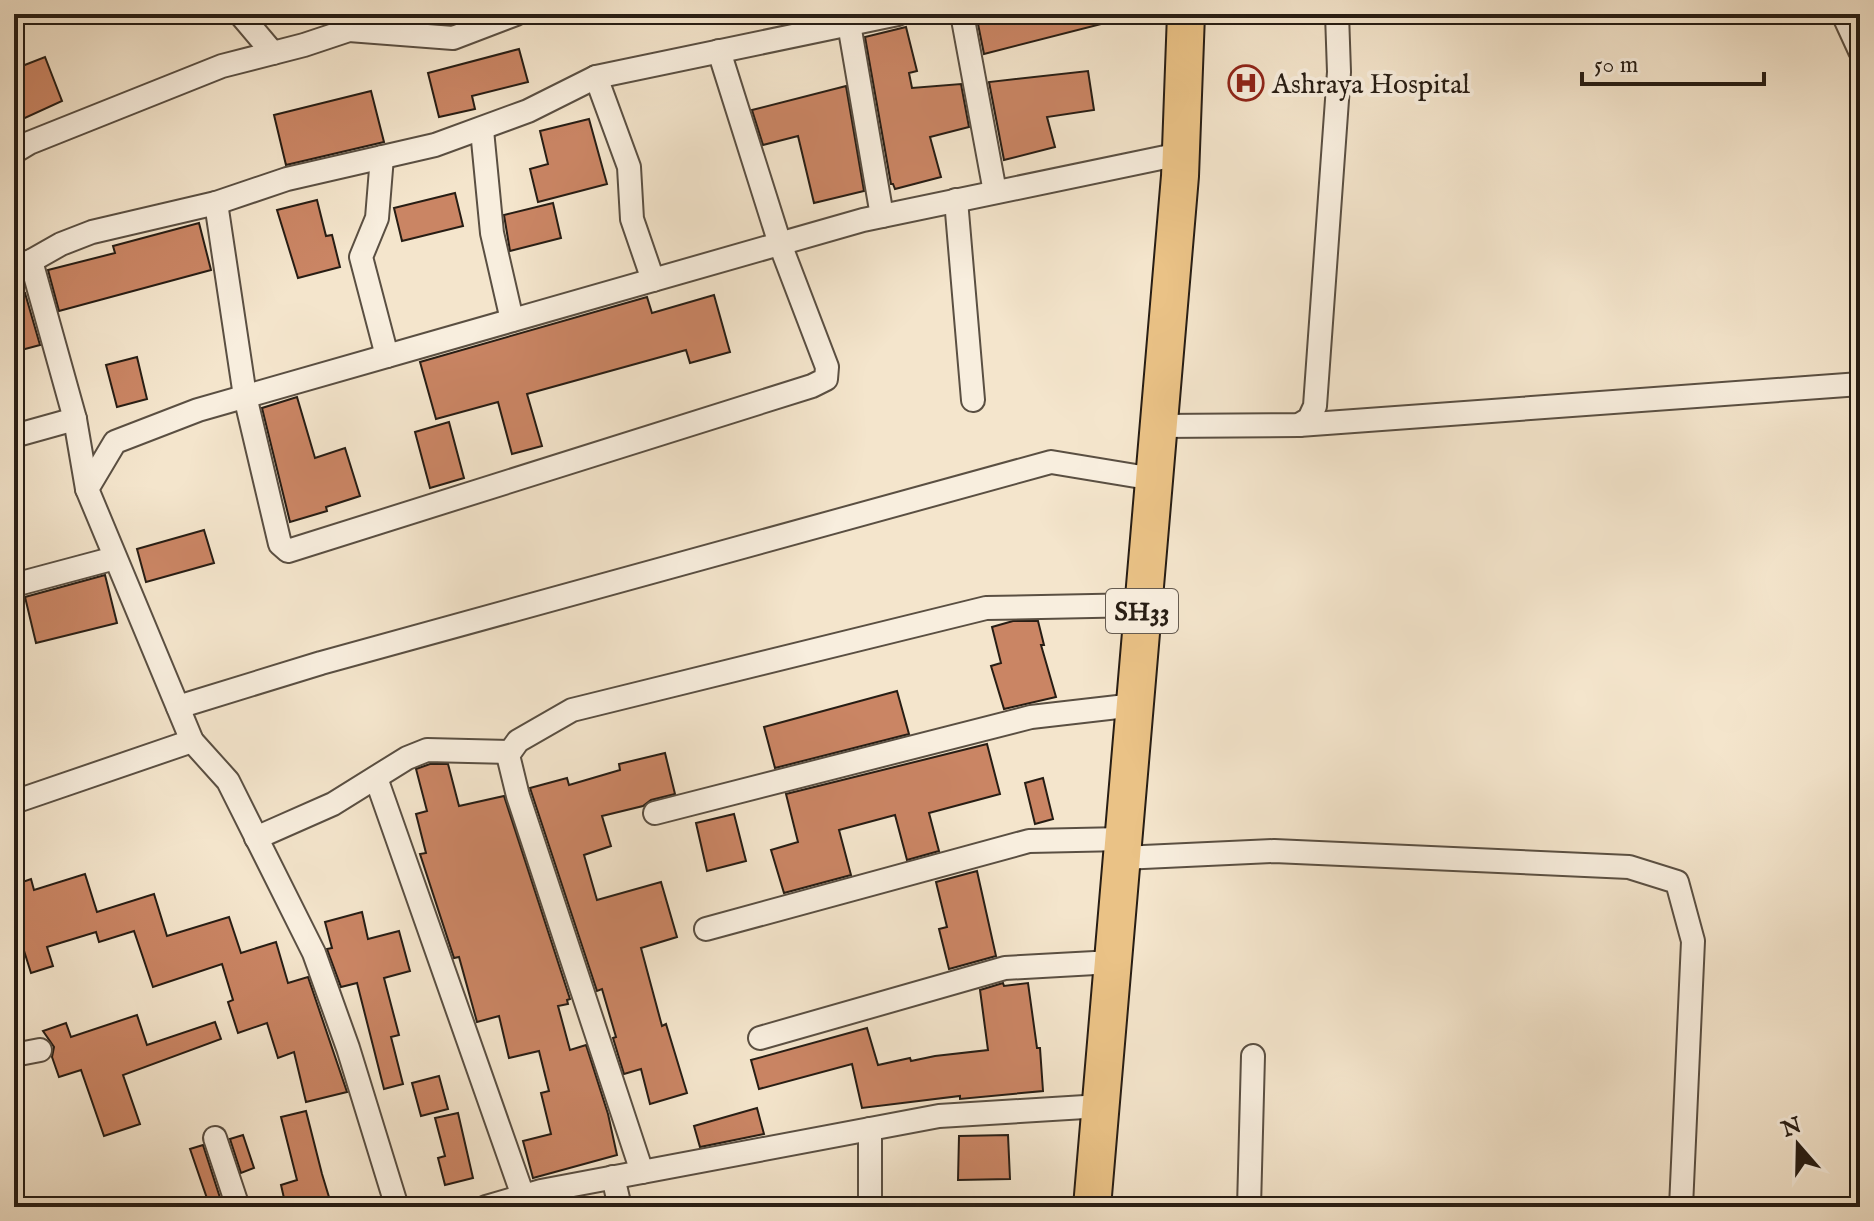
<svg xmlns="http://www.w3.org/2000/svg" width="1874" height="1221" viewBox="0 0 1874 1221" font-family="'IM FELL English',serif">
  <rect width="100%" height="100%" fill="#f4e5cc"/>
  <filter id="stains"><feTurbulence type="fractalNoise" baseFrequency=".0025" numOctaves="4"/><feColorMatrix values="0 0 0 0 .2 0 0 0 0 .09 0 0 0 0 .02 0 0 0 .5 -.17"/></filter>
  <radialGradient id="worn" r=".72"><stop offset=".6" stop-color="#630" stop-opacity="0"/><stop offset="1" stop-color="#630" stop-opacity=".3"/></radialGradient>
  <g fill="#ca8564" stroke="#271d14" stroke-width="2">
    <path d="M976,14H1112L1113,21L984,54Z"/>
    <path d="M906,27L917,71L909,73L912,88L961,84L969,127L930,137L941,177L895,189L893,184H891L865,37Z"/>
    <path d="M519,49L528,82L472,96L475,109L439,117L428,73Z"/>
    <path d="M45,57L62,101L14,123V65L17,68Z"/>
    <path d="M1088,71L1094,110L1047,117L1055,147L1004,160L989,82Z"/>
    <path d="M846,86L864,191L814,203L798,136L763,145L752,110Z"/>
    <path d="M371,91L384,142L286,165L274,115Z"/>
    <path d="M589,119L607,184L538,202L530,169L548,164L540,131Z"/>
    <path d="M455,193L463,226L402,241L394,208Z"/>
    <path d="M317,200L326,236L332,235L340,267L298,278L277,210Z"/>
    <path d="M553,203L561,238L510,251L504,215Z"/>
    <path d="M199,223L211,270L59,311L48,270L115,253L113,246Z"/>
    <path d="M25,293L40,345L14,352V296Z"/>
    <path d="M714,295L730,352L690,363L686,350L527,394L542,446L512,454L498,402L436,419L420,362L647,297L652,313Z"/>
    <path d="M137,357L147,399L117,407L106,365Z"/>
    <path d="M297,397L315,458L345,448L360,496L326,507L327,511L290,522L262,408Z"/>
    <path d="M449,422L464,478L430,488L415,432Z"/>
    <path d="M204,530L214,563L146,582L137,549Z"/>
    <path d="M105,575L117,623L36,643L25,597Z"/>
    <path d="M1013,621H1038L1044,645H1041L1056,697L1004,709L991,666L1001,663L992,627Z"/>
    <path d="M897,691L909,734L775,768L764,727Z"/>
    <path d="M987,744L1000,794L929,813L939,851L907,860L895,815L839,830L851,875L784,893L771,850L798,842L786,794Z"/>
    <path d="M665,753L675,794L651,800L643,806L602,816L611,846L584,855L597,900L661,882L677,937L641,948L662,1026L666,1024L687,1093L650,1104L641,1069L624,1074L613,1038L616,1037L602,989L597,991L530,788L567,778L569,785L620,770L619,764Z"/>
    <path d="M430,764H448L459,806L504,796L570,999L567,1000L568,1004L558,1006L570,1050L586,1045L608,1114L617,1155L533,1178L523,1141L551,1134L541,1093L549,1091L539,1051L509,1058L499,1016L477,1022L459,957L454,958L420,854L426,853L416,814L427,811L416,769Z"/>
    <path d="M1043,778L1053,819L1035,824L1025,783Z"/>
    <path d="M734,814L746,861L707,871L696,823Z"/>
    <path d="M977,871L996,956L949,969L939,929L947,927L936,882Z"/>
    <path d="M85,874L97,912L154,894L167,936L229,917L241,953L276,942L288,983L308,977L347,1092L306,1102L294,1052L278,1058L267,1023L238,1033L228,1002L233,1000L222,964L153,987L134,931L99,942L96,932L47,947L53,966L31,973L20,938L14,940V885L31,879L34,890Z"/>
    <path d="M362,912L368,939L399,931L410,971L384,978L399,1035L391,1037L403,1084L384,1089L357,983L341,987L327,949L332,948L325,922Z"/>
    <path d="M1003,983L1004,986L1028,983L1037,1048H1040L1043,1091L960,1099V1096L862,1108L852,1064L759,1089L751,1060L867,1028L878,1065L910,1058L911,1061L935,1056L988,1050L980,990Z"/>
    <path d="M137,1015L147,1045L215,1022L221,1039L123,1075L140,1124L104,1136L81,1070L59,1077L52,1057L54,1047L43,1031L66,1023L71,1037Z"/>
    <path d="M439,1076L448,1109L421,1116L412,1083Z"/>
    <path d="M757,1108L764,1134L700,1147L694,1126Z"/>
    <path d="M306,1111L322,1174L332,1207H286L281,1185L297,1180L281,1117Z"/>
    <path d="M458,1113L473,1178L445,1185L438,1158L445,1156L435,1118Z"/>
    <path d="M243,1135L254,1168L241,1173L230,1139Z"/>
    <path d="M1008,1135L1010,1179L958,1180L959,1136Z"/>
    <path d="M203,1145L223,1207H210L190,1149Z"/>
  </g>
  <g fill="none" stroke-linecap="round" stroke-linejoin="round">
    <defs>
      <g id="street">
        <path d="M240,14L273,53"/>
        <path d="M962,14L995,192"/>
        <path d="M1843,14L1860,51"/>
        <path d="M849,24L882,216"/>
        <path d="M596,77L629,167L632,219L653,280"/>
        <path d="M482,130L492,233L512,320"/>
        <path d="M14,152L29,143L222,66L304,45L349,30L453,38L516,14"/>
        <path d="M382,157L377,218L361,257L387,356"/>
        <path d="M956,200L973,400"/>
        <path d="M216,203L245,396L280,544L288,551L812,386L826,379L827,367L780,244L719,51"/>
        <path d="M31,261L61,244L92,232L216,203L287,179L435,145L528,111L596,77L898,14"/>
        <path d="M14,269L31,261L75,419L87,489"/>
        <path d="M1299,425L1860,384"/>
        <path d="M1158,426L1299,425L1309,419L1315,406L1339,72L1337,14"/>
        <path d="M14,436L75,419"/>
        <path d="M14,585L115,558"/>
        <path d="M178,707L321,663L1051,462L1154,479"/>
        <path d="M376,778L523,1196"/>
        <path d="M14,802L192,741"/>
        <path d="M655,813L1031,717L1135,705"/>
        <path d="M256,838L333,804L407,758L427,750L510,752"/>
        <path d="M1122,858L1274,851L1629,867L1677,882L1693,941L1681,1207"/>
        <path d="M706,929L1029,841L1123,839"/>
        <path d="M760,1038L1005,968L1113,962"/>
        <path d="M14,1055L40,1050"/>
        <path d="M870,1129V1207"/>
        <path d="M215,1138L238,1207"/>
        <path d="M642,1172L518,796L508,755L518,741L572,710L986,608L1143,605"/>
        <path d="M613,1177L620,1207"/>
        <path d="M397,1207L348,1048L314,953L228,781L192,741L87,489L115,442L198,410L863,220L1180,154"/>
        <path d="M486,1207L541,1191L939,1116L1101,1106"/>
        <path d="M1249,1207L1253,1056"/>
      </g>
      <path id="primary" d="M1092,1207L1180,176L1186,14"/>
    </defs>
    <use href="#street" stroke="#5a4f42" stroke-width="26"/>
    <use href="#primary" stroke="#271d14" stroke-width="40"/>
    <use href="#street" stroke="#f8eede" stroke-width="22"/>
    <use href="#primary" stroke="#eac286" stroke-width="36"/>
  </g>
  <defs>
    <symbol id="hospital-ring" viewBox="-11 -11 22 22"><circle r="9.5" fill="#f8eede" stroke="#8f2418" stroke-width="1.5"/><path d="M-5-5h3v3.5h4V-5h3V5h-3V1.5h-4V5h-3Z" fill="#8f2418"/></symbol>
  </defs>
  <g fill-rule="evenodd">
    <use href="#hospital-ring" x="1226" y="63" width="40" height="40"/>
  </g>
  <g text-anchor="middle" stroke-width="8" stroke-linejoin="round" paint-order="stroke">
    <rect fill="#f8eede" stroke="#665c51" stroke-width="2" x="1106" y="589" width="72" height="44" rx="6"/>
    <g font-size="26" font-weight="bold" fill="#271d14">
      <text x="1142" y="620">SH33</text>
    </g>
    <g font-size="28" fill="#271d14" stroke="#f8eede" text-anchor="start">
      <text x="1272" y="93">Ashraya Hospital</text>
    </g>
  </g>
  <rect width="1874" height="1221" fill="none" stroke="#f4e5cc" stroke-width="48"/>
  <rect x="16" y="16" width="1842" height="1189" fill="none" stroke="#271d14" stroke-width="4"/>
  <rect x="24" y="24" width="1826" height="1173" fill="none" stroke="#271d14" stroke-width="2"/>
  <g transform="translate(1798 1145) rotate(340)" stroke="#f8eede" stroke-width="6" paint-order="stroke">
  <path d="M0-6L14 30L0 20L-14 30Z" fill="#271d14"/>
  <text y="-12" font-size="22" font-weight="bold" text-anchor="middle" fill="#271d14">N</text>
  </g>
  <path d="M1582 72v12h182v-12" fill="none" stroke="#271d14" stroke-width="4"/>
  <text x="1594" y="72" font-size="24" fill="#271d14" stroke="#f8eede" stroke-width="6" paint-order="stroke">50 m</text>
  <rect width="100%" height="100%" filter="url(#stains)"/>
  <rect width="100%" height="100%" fill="url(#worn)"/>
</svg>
